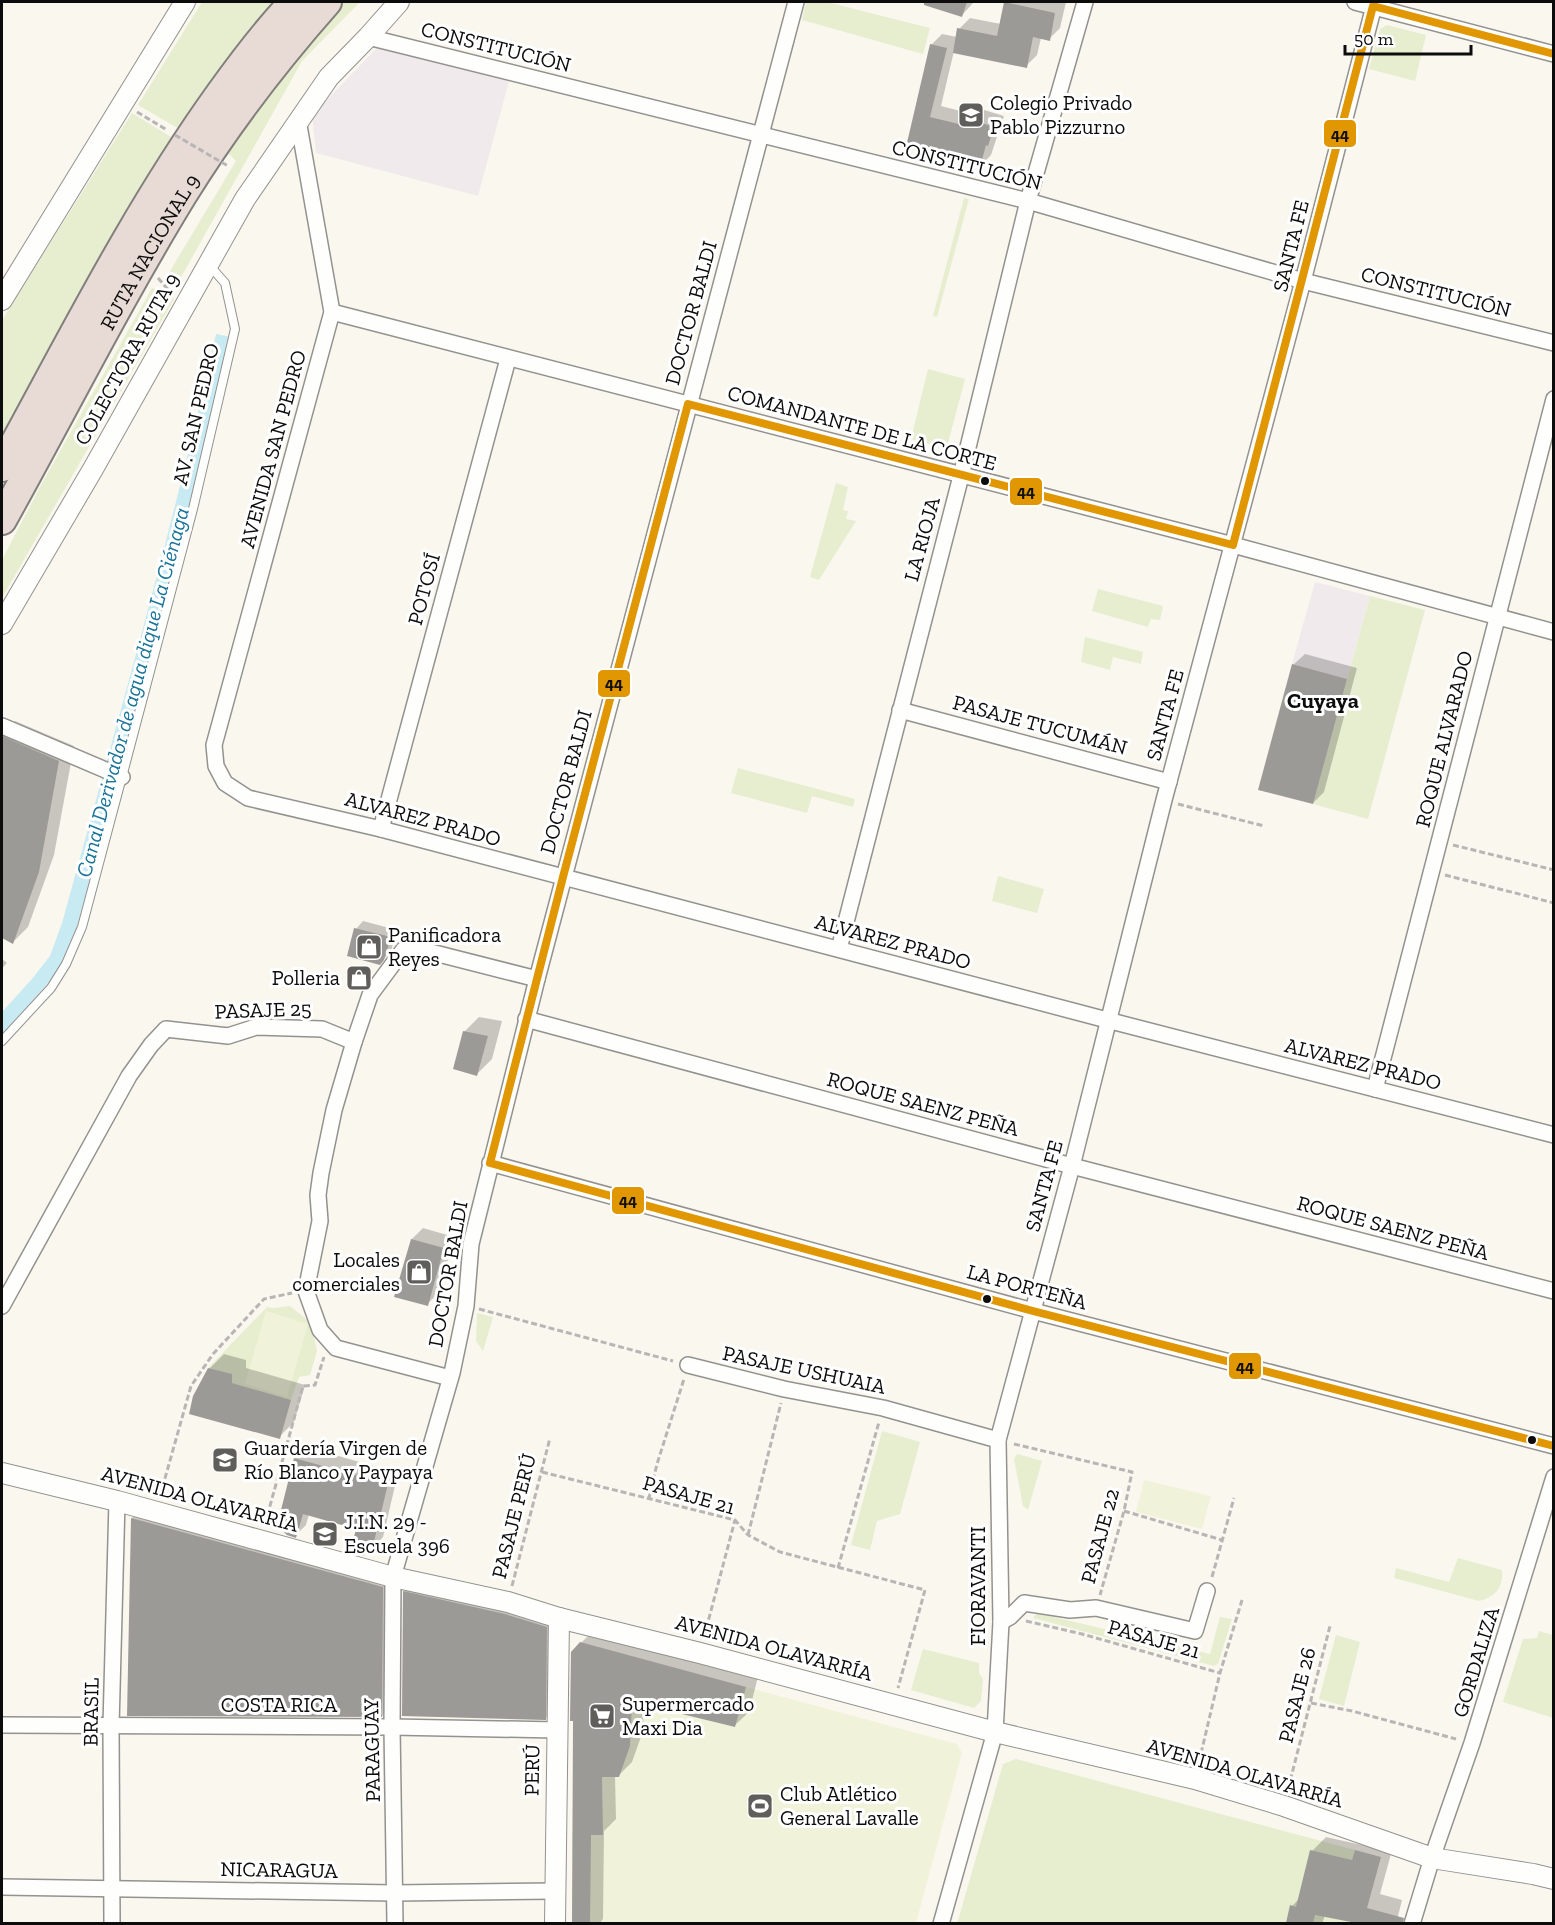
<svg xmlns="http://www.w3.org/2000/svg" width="1555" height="1925" viewBox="0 0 1555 1925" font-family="'Zilla Slab',serif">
  <rect width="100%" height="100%" fill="#faf7ef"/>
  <g fill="#f0eaed">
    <path d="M377,48L509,81L478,196L316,153L312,115Z"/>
    <path d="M1315,582L1370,596L1347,679L1292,664Z"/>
  </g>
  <g fill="#e7eed0">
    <path d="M202,2H277L217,72L197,107L181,130L138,105Z"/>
    <path d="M340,2H360L302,61L180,279L170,271L236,161L226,151Z"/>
    <path d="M806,2H827L930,28L923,54L802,20Z"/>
    <path d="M1387,25L1426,35L1415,81L1369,69L1380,29Z"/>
    <path d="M132,113L176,140L2,444V320Z"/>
    <path d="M964,198L969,199L937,317L933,316Z"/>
    <path d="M152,288L157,289L174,299L2,598V560L41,485Z"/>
    <path d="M928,369L965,379L948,443L939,447L911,439Z"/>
    <path d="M836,483L848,487L843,510L848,511L846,519L856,521L819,580L810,577Z"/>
    <path d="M1098,589L1163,606L1160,620L1151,619L1148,627L1092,611Z"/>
    <path d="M1370,596L1425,610L1368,819L1313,804Z"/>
    <path d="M1085,637L1143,652L1141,664L1113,657L1110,670L1081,662Z"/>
    <path d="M738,768L855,799L853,807L812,796L807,813L731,793Z"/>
    <path d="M998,876L1044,889L1037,913L992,901Z"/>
    <path d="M290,1306L311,1323L317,1351L310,1375L299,1377L291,1400L232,1383L231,1374L208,1368L267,1307L273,1308Z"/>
    <path d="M477,1313L493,1317L483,1351L476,1341Z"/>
    <path d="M882,1431L920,1442L900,1514L877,1521L870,1550L851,1545Z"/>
    <path d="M1017,1454L1042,1461L1028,1510L1023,1506L1014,1459Z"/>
    <path d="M1458,1558L1502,1570C1504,1587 1495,1597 1479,1601L1394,1578L1396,1568L1449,1582Z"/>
    <path d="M1037,1613L1210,1654L1220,1617L1232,1619L1218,1664L1214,1666L1033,1618Z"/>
    <path d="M1539,1631L1553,1635V1718L1503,1702L1523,1639L1537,1638Z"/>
    <path d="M1336,1635L1360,1642L1344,1706L1319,1699Z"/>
    <path d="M923,1649L979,1663V1673L983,1679L981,1701L974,1708L911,1690Z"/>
    <path d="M1016,1759L1355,1850L1350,1866L1345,1858L1310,1851L1350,1923L957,1924L1003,1764Z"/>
  </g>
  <g fill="#f0f3da">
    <path d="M266,1311L308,1324L287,1397L245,1384Z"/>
    <path d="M1144,1480L1211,1496L1202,1529L1136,1512Z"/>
    <path d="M746,1687L957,1744L962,1753L916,1923L572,1924L573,1778L619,1777L630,1746L632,1704L649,1706L735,1727Z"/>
  </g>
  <path fill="#c8eaf2" d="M216,334L231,337C188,535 131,731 77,927L64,963L44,988L2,1034V1012L32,979L50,956L62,923C116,727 172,532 216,334Z"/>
  <g fill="#0003">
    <path d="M944,2H974L962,15L942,9Z"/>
    <path d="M1007,2H1066L1060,28L1049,39L1041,38L1037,55L1026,66L954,51L941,106L976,115L981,109L1004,116L991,155L980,166L907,146L931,45L942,34L957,37L959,29L970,18L1001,24Z"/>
    <path d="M1305,654L1357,668L1324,792L1313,803L1293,665Z"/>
    <path d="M15,721L74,746L54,855L28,927L13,942L2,936V735Z"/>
    <path d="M363,921L397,930L391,951L380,963L356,929Z"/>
    <path d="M2,959L7,963L2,968Z"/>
    <path d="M479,1017L502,1021L492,1059L477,1074L464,1032Z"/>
    <path d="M423,1228L454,1237L439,1293L427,1304L412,1239Z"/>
    <path d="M224,1354L246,1360V1368L305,1385L294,1422L279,1437L209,1369Z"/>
    <path d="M307,1447L398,1473L383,1537L371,1549L358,1528L309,1514L306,1525L295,1536V1459Z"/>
    <path d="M147,1503L398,1572L397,1701L382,1716L129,1714L132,1518Z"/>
    <path d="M419,1577L561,1612L560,1703L545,1719L404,1592Z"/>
    <path d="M595,1629L759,1673L749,1712L735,1725L644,1704L643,1731L632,1762L618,1776H615L616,1819L604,1831L603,1919L599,1924H573L575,1720L581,1643Z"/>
    <path d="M1326,1837L1362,1845L1370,1837L1394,1843L1380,1894L1402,1900L1396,1924H1352V1920L1325,1915L1322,1924H1288L1292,1906L1300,1898L1312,1851Z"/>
  </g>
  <g fill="#9c9a96">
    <path d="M924,2H967L962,17L924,5Z"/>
    <path d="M1004,2L1055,13L1050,41L1033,37L1027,68L953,53L957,28L997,36Z"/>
    <path d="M930,44L947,48L930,117L967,126L969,119L994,127L988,146L986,145L980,167L906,147Z"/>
    <path d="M1292,664L1347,679L1313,804L1258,790Z"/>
    <path d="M2,736L59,761L39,872L13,944L2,938Z"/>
    <path d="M354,928L391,937L384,960L380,965L347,956Z"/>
    <path d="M463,1031L488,1036L477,1076L453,1069Z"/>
    <path d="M411,1239L444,1248L428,1306L394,1297Z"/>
    <path d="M208,1368L232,1374V1383L291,1400L280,1439L189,1414L193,1396Z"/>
    <path d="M294,1458L388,1484L372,1550L363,1556L350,1553L356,1529L303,1514L296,1538L287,1535L277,1526Z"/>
    <path d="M131,1518L383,1587L382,1717L127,1716Z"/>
    <path d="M403,1591L505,1614L547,1627L546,1720L402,1716Z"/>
    <path d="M580,1642L746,1687L735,1727L649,1706L632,1704L630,1746L619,1777H602L603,1835H591L590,1923H572L573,1721H570L571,1652Z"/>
    <path d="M1310,1850L1352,1860L1355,1850L1381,1857L1367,1908L1404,1918L1403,1923H1350L1351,1922L1315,1915L1313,1923H1286L1290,1905L1296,1907Z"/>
  </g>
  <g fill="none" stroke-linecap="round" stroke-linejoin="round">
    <defs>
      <path id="service" d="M2,1041L51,988L66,964L82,927L122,777L193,509L235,329L225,283L209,265"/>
      <g id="minor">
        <path d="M1355,2L1554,54"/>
        <path d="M368,37L1028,201L1303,281L1554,343"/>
        <path d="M298,120L332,312L214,745L216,766L225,783L248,798L381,829L1107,1020L1554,1135"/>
        <path d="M332,312L1233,545L1554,632"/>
        <path d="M900,710L1169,782"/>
        <path d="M2,726L122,777"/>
        <path d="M381,829L508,359"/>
        <path d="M839,949L961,476L1028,201L1085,2"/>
        <path d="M526,1019L1072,1166L1554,1291"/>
        <path d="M354,1042L334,1110L321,1173L318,1195L320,1221L306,1291L320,1330L336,1348L450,1378"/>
        <path d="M1375,1089L1554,399"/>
        <path d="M490,1163L1033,1311L1554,1446"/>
        <path d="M2,1306L129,1076L151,1045L166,1029L228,1036L256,1027L322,1029L354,1042L370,995L404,949L415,948L537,979"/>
        <path d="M688,1365L784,1389L883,1408L998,1440"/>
        <path d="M1001,1622L1010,1617L1024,1603L1070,1610L1096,1608L1195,1631L1207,1591"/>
        <path d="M2,1725L392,1727L557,1730"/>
        <path d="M2,1887L395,1893L555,1891"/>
        <path d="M112,1924L111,1726L117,1501"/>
        <path d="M395,1924L392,1727L393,1577L452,1373L466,1306L471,1244L537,979L796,2"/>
        <path d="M941,1924L995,1732L1001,1622L998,1440L1072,1166L1164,800L1303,281L1375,2"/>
        <path d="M1412,1924L1432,1858L1472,1743L1554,1477"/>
      </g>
      <g id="tertiary">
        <path d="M2,300L185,2"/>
        <path d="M2,624L93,469L245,199L329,77L368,37L399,2"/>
        <path d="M2,1473L117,1501L393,1577L508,1602L559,1618L700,1653L995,1732L1195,1779L1284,1806L1432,1858L1533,1874L1554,1879"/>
        <path d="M555,1924L559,1618"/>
      </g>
      <g id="motorway">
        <path d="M2,467C71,341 136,211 220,94C243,62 267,30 294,2"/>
        <path id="s1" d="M2,520C62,412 118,300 183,194C225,126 274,62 327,2"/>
      </g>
    </defs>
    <use href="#service" stroke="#93928e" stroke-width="10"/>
    <use href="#minor" stroke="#93928e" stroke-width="18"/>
    <use href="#tertiary" stroke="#93928e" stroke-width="22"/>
    <use href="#motorway" stroke="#807f7c" stroke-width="32"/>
    <g stroke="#b7b6b5" stroke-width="3" stroke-dasharray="6 3" stroke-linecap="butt">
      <path d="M137,112L167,130"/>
      <path d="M158,278L171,293"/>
      <path d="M1178,804L1264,826"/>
      <path d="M1453,845L1554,870"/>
      <path d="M1445,875L1554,903"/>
      <path d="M479,1309L673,1361"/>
      <path d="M1014,1444L1132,1472L1124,1511L1100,1595"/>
      <path d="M542,1472L735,1520L748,1535L780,1552L925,1590L898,1688"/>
      <path d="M160,1496L191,1386L213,1354L264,1299L292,1293"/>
      <path d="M649,1498L657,1464L684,1379"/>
      <path d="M1124,1511L1222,1540"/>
      <path d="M265,1524L303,1386L315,1385L324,1357"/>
      <path d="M748,1535L781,1403"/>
      <path d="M838,1568L879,1422"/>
      <path d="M1212,1577L1234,1498"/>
      <path d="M512,1586L550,1438"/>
      <path d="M1026,1621L1082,1634L1220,1673"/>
      <path d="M704,1637L735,1520"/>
      <path d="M1311,1703L1352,1711L1456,1739"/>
      <path d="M1199,1762L1220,1673L1242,1600"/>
      <path d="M1288,1789L1330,1626"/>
    </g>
    <use href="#service" stroke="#fefefd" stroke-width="8"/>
    <use href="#minor" stroke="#fefefd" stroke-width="15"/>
    <use href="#tertiary" stroke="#fefefd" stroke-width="20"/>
    <use href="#motorway" stroke="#e8dbd5" stroke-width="28"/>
    <path stroke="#b7b6b5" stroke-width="3" stroke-dasharray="6 3" stroke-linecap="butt" d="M175,135L228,166"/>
    <defs>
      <path id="bus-1" d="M1554,54L1373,6L1233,545L688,404L563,877L490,1163L1033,1311L1554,1446"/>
    </defs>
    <use href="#bus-1" stroke="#fff" stroke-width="12"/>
    <use href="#bus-1" stroke="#e09701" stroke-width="8"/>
  </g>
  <defs>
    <symbol id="school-square" viewBox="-11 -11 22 22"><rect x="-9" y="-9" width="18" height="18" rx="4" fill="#5f5e5b" stroke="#fff"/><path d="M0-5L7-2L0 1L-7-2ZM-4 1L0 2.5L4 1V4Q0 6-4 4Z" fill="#fff"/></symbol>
    <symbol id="shop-square" viewBox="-11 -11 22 22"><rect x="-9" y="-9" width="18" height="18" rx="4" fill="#5f5e5b" stroke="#fff"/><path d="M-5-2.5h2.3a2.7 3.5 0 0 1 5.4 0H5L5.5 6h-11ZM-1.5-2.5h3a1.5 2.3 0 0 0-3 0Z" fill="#fff"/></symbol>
    <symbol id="supermarket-square" viewBox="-11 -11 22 22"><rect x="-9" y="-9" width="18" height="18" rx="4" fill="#5f5e5b" stroke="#fff"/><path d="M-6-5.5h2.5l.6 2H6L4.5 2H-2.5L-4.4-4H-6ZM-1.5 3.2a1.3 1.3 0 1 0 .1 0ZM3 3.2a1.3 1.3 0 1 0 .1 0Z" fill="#fff"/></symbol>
    <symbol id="stadium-square" viewBox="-11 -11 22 22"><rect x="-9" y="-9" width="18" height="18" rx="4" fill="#5f5e5b" stroke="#fff"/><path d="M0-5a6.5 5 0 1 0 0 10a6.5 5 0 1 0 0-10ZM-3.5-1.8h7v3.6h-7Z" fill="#fff"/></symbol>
  </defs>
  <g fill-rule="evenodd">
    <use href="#school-square" x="956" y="100" width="30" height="30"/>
    <use href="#shop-square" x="354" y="932" width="30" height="30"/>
    <use href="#shop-square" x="344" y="963" width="30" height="30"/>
    <use href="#shop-square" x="404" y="1257" width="30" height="30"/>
    <use href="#school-square" x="210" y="1445" width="30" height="30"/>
    <use href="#school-square" x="310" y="1519" width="30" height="30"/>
    <use href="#supermarket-square" x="587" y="1701" width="30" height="30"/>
    <use href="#stadium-square" x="745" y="1791" width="30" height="30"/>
  </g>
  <g fill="#0c0c0c" stroke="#fff" stroke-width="2">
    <circle cx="985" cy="481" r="5"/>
    <circle cx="987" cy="1299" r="5"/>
    <circle cx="1532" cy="1440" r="5"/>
  </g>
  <g text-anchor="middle" stroke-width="6" stroke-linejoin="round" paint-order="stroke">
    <g font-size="21" fill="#0c0c0c" stroke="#fff">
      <text transform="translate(496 47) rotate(14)" y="7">CONSTITUCIÓN</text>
      <text transform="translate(967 165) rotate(14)" y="7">CONSTITUCIÓN</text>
      <text transform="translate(1291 246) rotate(-76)" y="7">SANTA FE</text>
      <text dy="7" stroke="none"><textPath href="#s1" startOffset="306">RUTA NACIONAL 9</textPath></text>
      <text transform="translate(1436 292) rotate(14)" y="7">CONSTITUCIÓN</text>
      <text transform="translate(691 313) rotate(-75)" y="7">DOCTOR BALDI</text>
      <text transform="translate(127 359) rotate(-61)" y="7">COLECTORA RUTA 9</text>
      <text transform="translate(196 414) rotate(-77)" y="7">AV. SAN PEDRO</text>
      <text transform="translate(862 428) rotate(15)" y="7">COMANDANTE DE LA CORTE</text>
      <text transform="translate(273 449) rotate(-75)" y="7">AVENIDA SAN PEDRO</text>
      <text transform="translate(922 539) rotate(-75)" y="7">LA RIOJA</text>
      <text transform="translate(424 589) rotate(-75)" y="7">POTOSÍ</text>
      <text transform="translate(1165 715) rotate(-75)" y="7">SANTA FE</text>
      <text transform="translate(1040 725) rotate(15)" y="7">PASAJE TUCUMÁN</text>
      <text transform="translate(1444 739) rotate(-76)" y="7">ROQUE ALVARADO</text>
      <text transform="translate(566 782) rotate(-75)" y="7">DOCTOR BALDI</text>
      <text transform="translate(423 819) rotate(15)" y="7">ALVAREZ PRADO</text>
      <text transform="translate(893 942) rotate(15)" y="7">ALVAREZ PRADO</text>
      <text transform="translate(263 1010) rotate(-2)" y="7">PASAJE 25</text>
      <text transform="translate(1363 1064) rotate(14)" y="7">ALVAREZ PRADO</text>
      <text transform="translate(923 1104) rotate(15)" y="7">ROQUE SAENZ PEÑA</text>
      <text transform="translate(1044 1186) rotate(-75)" y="7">SANTA FE</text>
      <text transform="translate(1393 1228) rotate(15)" y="7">ROQUE SAENZ PEÑA</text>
      <text transform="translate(448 1274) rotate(-80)" y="7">DOCTOR BALDI</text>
      <text transform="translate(1027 1287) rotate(15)" y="7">LA PORTEÑA</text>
      <text transform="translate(804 1370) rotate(12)" y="7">PASAJE USHUAIA</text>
      <text transform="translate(689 1495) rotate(16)" y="7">PASAJE 21</text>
      <text transform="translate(200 1499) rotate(15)" y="7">AVENIDA OLAVARRÍA</text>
      <text transform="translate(514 1516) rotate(-76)" y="7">PASAJE PERÚ</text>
      <text transform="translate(1100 1536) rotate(-75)" y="7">PASAJE 22</text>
      <text transform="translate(978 1586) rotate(-90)" y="7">FIORAVANTI</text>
      <text transform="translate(1154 1639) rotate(16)" y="7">PASAJE 21</text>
      <text transform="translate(774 1648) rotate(15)" y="7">AVENIDA OLAVARRÍA</text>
      <text transform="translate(1476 1662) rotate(-73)" y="7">GORDALIZA</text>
      <text transform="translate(1297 1695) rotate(-76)" y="7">PASAJE 26</text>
      <text x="279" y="1712">COSTA RICA</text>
      <text transform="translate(91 1712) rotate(-89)" y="7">BRASIL</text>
      <text transform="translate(372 1750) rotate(-91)" y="7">PARAGUAY</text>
      <text transform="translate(532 1770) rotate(-89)" y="7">PERÚ</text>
      <text transform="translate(1245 1773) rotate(16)" y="7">AVENIDA OLAVARRÍA</text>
      <text transform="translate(279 1870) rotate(1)" y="7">NICARAGUA</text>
    </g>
    <g font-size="21" fill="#0c0c0c" stroke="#fff" text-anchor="start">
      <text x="990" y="110">Colegio Privado<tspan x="990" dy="24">Pablo Pizzurno</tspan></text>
      <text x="388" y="942">Panificadora<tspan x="388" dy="24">Reyes</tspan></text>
      <text x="340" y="985" text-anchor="end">Polleria</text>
      <text x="400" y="1267" text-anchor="end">Locales<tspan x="400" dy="24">comerciales</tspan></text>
      <text x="244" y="1455">Guardería Virgen de<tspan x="244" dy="24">Río Blanco y Paypaya</tspan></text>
      <text x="344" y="1529">J.I.N. 29 -<tspan x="344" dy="24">Escuela 396</tspan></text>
      <text x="622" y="1711">Supermercado<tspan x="622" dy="24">Maxi Dia</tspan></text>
      <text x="780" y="1801">Club Atlético<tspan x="780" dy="24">General Lavalle</tspan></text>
    </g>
    <g font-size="22" font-style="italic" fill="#1a7499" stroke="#fff">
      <text transform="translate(132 692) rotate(-75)" y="8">Canal Derivador de agua dique La Ciénaga</text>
    </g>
    <g font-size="22" font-weight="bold" fill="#0c0c0c" stroke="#fff">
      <text x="1323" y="708">Cuyaya</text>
    </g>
  </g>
  <g stroke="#fff" stroke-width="2">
    <rect x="1323" y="119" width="34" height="29" rx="6" fill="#e09701"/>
    <rect x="1009" y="477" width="34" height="29" rx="6" fill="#e09701"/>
    <rect x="597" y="669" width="34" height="29" rx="6" fill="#e09701"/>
    <rect x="611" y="1186" width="34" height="29" rx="6" fill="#e09701"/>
    <rect x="1228" y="1352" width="34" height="28" rx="6" fill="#e09701"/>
  </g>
  <g font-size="16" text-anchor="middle" font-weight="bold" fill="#111">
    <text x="1340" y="140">44</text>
    <text x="1026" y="497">44</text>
    <text x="614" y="689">44</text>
    <text x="628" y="1206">44</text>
    <text x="1245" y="1372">44</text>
  </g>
  <rect width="1555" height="1925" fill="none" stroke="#0c0c0c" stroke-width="6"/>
  <path d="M1345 45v9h126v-9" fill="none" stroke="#0c0c0c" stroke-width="3"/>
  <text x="1354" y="45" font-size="18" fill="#0c0c0c" stroke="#ffffff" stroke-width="4.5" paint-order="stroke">50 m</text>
</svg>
